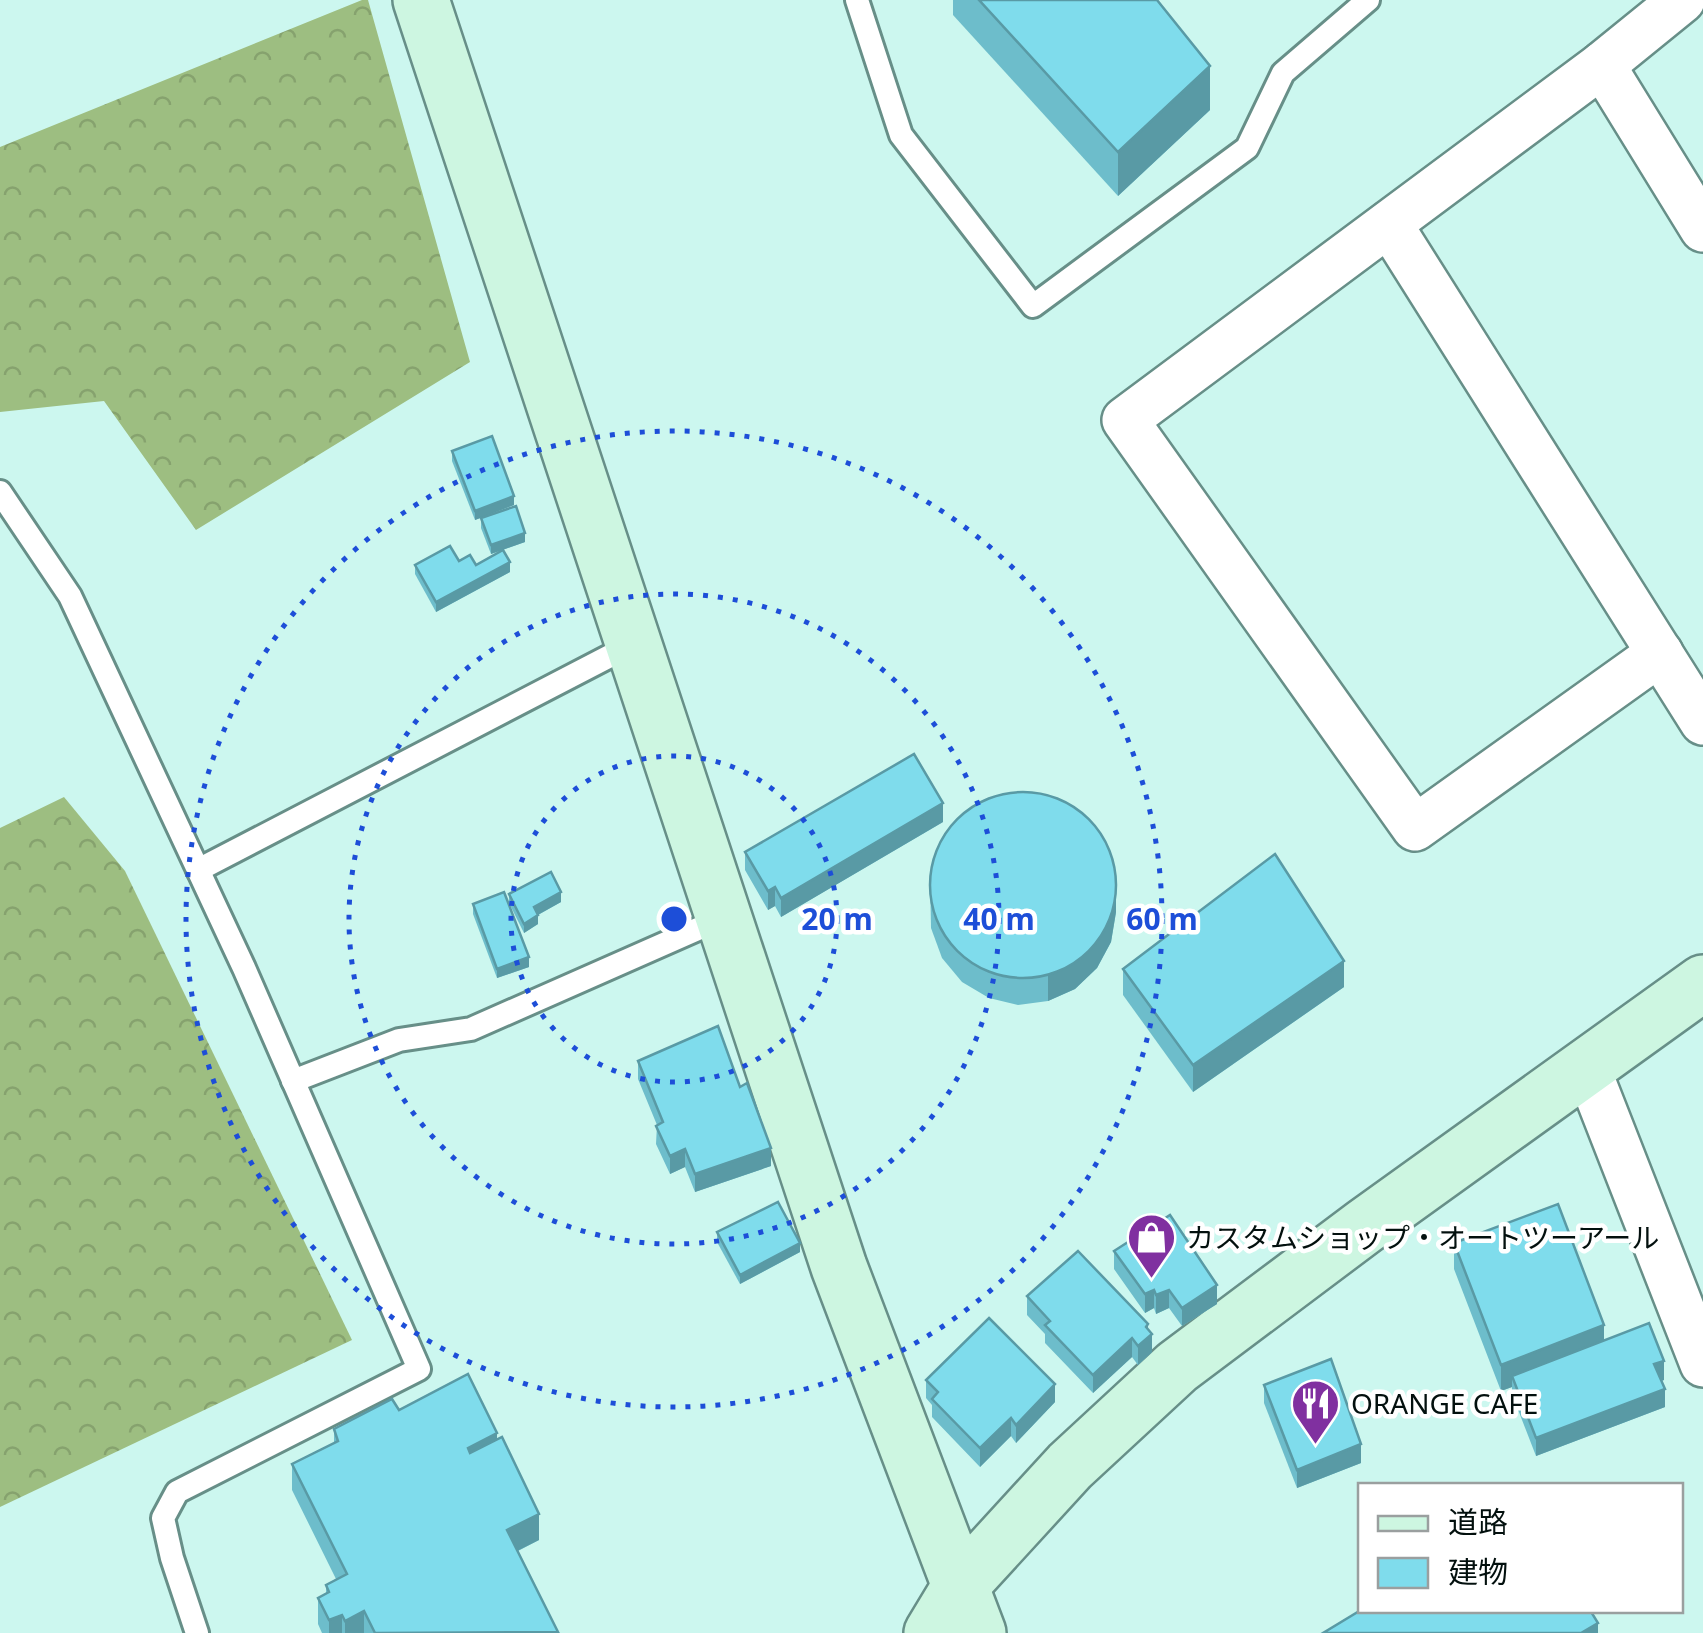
<svg xmlns="http://www.w3.org/2000/svg" width="1703" height="1633" viewBox="0 0 1703 1633" font-family="'Noto Sans','Noto Sans JP',sans-serif">
  <defs>
    <pattern id="forest-crowns" width="20" height="18" patternUnits="userSpaceOnUse" patternTransform="scale(2.5)"><rect width="20" height="18" fill="#9dbe81"/><path d="M2 6a3 3 0 1 1 6 0M12 15a3 3 0 1 1 6 0" fill="none" stroke="#86a26e"/></pattern>
  </defs>
  <rect width="100%" height="100%" fill="#ccf7ef"/>
  <g fill="url(#forest-crowns)">
    <path d="M362,0H368L470,362L196,530L104,401L0,412V147Z"/>
    <path d="M64,797L125,871L352,1340L0,1507V828Z"/>
  </g>
  <g fill="none" stroke-linecap="round" stroke-linejoin="round">
    <defs>
      <g id="lane">
        <path d="M857,0L901,135L1033,306L1247,148L1283,73L1368,0"/>
        <path d="M0,492L70,596L244,968L419,1369L177,1492L163,1518L172,1558L197,1633"/>
        <path d="M198,870L635,643"/>
        <path d="M293,1081L399,1040L471,1029L725,917"/>
      </g>
      <g id="street">
        <path d="M1602,65L1703,229"/>
        <path d="M1389,224L1703,722"/>
        <path d="M1660,653L1415,828L1125,420L1602,65L1682,0"/>
        <path d="M1586,1065L1703,1364"/>
      </g>
      <g id="secondary">
        <path d="M421,0L839,1267L978,1633"/>
        <path d="M932,1633L961,1585L1070,1466L1177,1367L1365,1226L1703,983"/>
      </g>
    </defs>
    <use href="#lane" stroke="#678f88" stroke-width="28"/>
    <use href="#street" stroke="#678f88" stroke-width="50"/>
    <use href="#secondary" stroke="#678f88" stroke-width="60"/>
    <use href="#lane" stroke="#fff" stroke-width="22"/>
    <use href="#street" stroke="#fff" stroke-width="45"/>
    <use href="#secondary" stroke="#cdf6e1" stroke-width="55"/>
  </g>
  <g fill="#6dbdcb">
    <path d="M953,0H1157L1210,110L1118,196L953,15Z"/>
    <path d="M452,451L514,505L475,520L452,461Z"/>
    <path d="M481,518L525,542L491,554L481,528Z"/>
    <path d="M459,561L510,572L436,612L415,574V565Z"/>
    <path d="M943,822L781,917L775,906L768,910L745,870V852Z"/>
    <path d="M930,871L1116,912L1111,942L1097,968L1075,989L1048,1001L1018,1005L989,998L962,982L942,958L931,928Z"/>
    <path d="M509,894L561,902L538,915V924L524,933L509,903Z"/>
    <path d="M473,904L529,967L497,978L473,914Z"/>
    <path d="M1123,969L1344,987L1193,1092L1123,995Z"/>
    <path d="M638,1061L740,1087L771,1166L695,1192L685,1167L670,1174L656,1144L657,1125L638,1079Z"/>
    <path d="M717,1232L800,1252L740,1284L717,1242Z"/>
    <path d="M1454,1243L1664,1380L1661,1381L1665,1407L1536,1456L1512,1394V1387L1501,1391L1454,1269Z"/>
    <path d="M1114,1251L1217,1304L1182,1326L1169,1308L1156,1314L1154,1308L1145,1313L1114,1269Z"/>
    <path d="M1027,1296L1148,1329L1152,1352L1138,1365L1132,1357L1093,1393L1045,1343V1334L1027,1315Z"/>
    <path d="M926,1380L1055,1402L1016,1443L1011,1436L980,1467L932,1417V1405L926,1398Z"/>
    <path d="M1264,1385L1361,1463L1297,1488L1264,1403Z"/>
    <path d="M399,1410L497,1440L539,1540L518,1551L558,1633H322L318,1624V1598L326,1593V1585L336,1579L292,1490V1464L334,1443V1429Z"/>
  </g>
  <g fill="#599aa5">
    <path d="M1210,66V110L1118,196V152Z"/>
    <path d="M514,496V505L475,520V511Z"/>
    <path d="M525,533V542L491,554V545Z"/>
    <path d="M510,562V572L436,612V602Z"/>
    <path d="M943,803V822L781,917V898Z"/>
    <path d="M1116,886V912L1111,942L1097,968L1075,989L1048,1001V975Z"/>
    <path d="M775,887V906L768,910V891Z"/>
    <path d="M561,892V902L534,917V907Z"/>
    <path d="M538,915V924L524,933V924Z"/>
    <path d="M529,957V967L497,978V969Z"/>
    <path d="M1344,961V987L1193,1092V1065Z"/>
    <path d="M771,1148V1166L695,1192V1174Z"/>
    <path d="M685,1149V1167L670,1174V1156Z"/>
    <path d="M800,1243V1252L740,1284V1275Z"/>
    <path d="M1217,1285V1304L1182,1326V1308Z"/>
    <path d="M1154,1290V1308L1145,1313V1294Z"/>
    <path d="M1169,1290V1308L1156,1314V1295Z"/>
    <path d="M1148,1324V1338L1152,1334V1352L1138,1365V1346Z"/>
    <path d="M1604,1325V1351L1512,1376V1387L1501,1391V1365Z"/>
    <path d="M1132,1338V1357L1093,1393V1375Z"/>
    <path d="M1664,1361V1380L1654,1383V1364Z"/>
    <path d="M1055,1384V1402L1016,1443V1425Z"/>
    <path d="M1665,1389V1407L1536,1456V1438Z"/>
    <path d="M1011,1418V1436L980,1467V1448Z"/>
    <path d="M497,1433V1460L468,1474V1448Z"/>
    <path d="M1361,1444V1463L1297,1488V1470Z"/>
    <path d="M539,1514V1540L507,1556V1530Z"/>
    <path d="M364,1611V1633H345V1621Z"/>
    <path d="M342,1615V1633H329V1620Z"/>
    <path d="M1598,1623V1633H1581Z"/>
  </g>
  <g fill="#7fdcec" stroke="#599aa5" stroke-width="2.5">
    <path d="M979,0H1157L1210,66L1118,152Z"/>
    <path d="M492,436L514,496L475,511L452,451Z"/>
    <path d="M516,506L525,533L491,545L481,518Z"/>
    <path d="M450,546L459,561L470,555L476,565L503,550L510,562L436,602L415,565Z"/>
    <path d="M914,754L943,803L781,898L775,887L768,891L745,852Z"/>
    <circle cx="1023" cy="885" r="93"/>
    <path d="M1275,854L1344,961L1193,1065L1123,969Z"/>
    <path d="M551,872L561,892L534,907L538,915L524,924L509,894Z"/>
    <path d="M504,892L529,957L497,969L473,904Z"/>
    <path d="M718,1026L740,1087L747,1083L771,1148L695,1174L685,1149L670,1156L656,1126L663,1122L638,1061Z"/>
    <path d="M778,1202L800,1243L740,1275L717,1232Z"/>
    <path d="M1558,1204L1604,1325L1501,1365L1454,1243Z"/>
    <path d="M1170,1215L1217,1285L1182,1308L1169,1290L1156,1295L1154,1290L1145,1294L1114,1251Z"/>
    <path d="M1078,1251L1148,1324L1146,1327L1152,1334L1138,1346L1132,1338L1093,1375L1045,1325L1050,1321L1027,1296Z"/>
    <path d="M989,1318L1055,1384L1016,1425L1011,1418L980,1448L932,1399L938,1392L926,1380Z"/>
    <path d="M1649,1323L1664,1361L1654,1364L1665,1389L1536,1438L1512,1376Z"/>
    <path d="M1331,1359L1361,1444L1297,1470L1264,1385Z"/>
    <path d="M468,1374L497,1433L468,1448L470,1453L502,1437L539,1514L507,1530L558,1632L375,1633L364,1611L345,1621L342,1615L329,1620L318,1598L329,1592L326,1585L347,1574L292,1464L338,1441L334,1429L392,1399L399,1410Z"/>
    <path d="M1361,1610H1590L1598,1623L1581,1633H1323Z"/>
  </g>
  <g fill="none" stroke="#1d4ed8" stroke-width="5" stroke-dasharray="5 10">
    <circle cx="674" cy="919" r="163"/>
    <circle cx="674" cy="919" r="325"/>
    <circle cx="674" cy="919" r="488"/>
  </g>
  <defs>
    <symbol id="shop-pin" viewBox="-11 -11 22 30"><path d="M0 17L-7.5 6A9.5 9.5 0 1 1 7.5 6Z" fill="#8030a0" stroke="#fff"/><path d="M-5-2.5h2.3a2.7 3.5 0 0 1 5.4 0H5L5.5 6h-11ZM-1.5-2.5h3a1.5 2.3 0 0 0-3 0Z" fill="#fff"/></symbol>
    <symbol id="restaurant-pin" viewBox="-11 -11 22 30"><path d="M0 17L-7.5 6A9.5 9.5 0 1 1 7.5 6Z" fill="#8030a0" stroke="#fff"/><path d="M-5-6h1v4h1v-4h1v4h1v-4h1v5L-1.5 .5V6h-2V.5L-5-1ZM5-6V6H3V1.5H1.5Q1.5-4 5-6Z" fill="#fff"/></symbol>
  </defs>
  <g fill-rule="evenodd">
    <use href="#shop-pin" x="1124" y="1210" width="55" height="75"/>
    <use href="#restaurant-pin" x="1288" y="1376" width="55" height="75"/>
  </g>
  <g text-anchor="middle" stroke-width="9" stroke-linejoin="round" paint-order="stroke">
    <g font-size="28" fill="#03100e" stroke="#fff" text-anchor="start">
      <text x="1186" y="1248">カスタムショップ・オートツーアール</text>
      <text x="1351" y="1414">ORANGE CAFE</text>
    </g>
  </g>
  <circle cx="674" cy="919" r="15" fill="#1d4ed8" stroke="#fff" stroke-width="5"/>
  <g font-size="30" text-anchor="middle" font-weight="bold" fill="#1d4ed8" stroke="#fff" stroke-width="9" stroke-linejoin="round" paint-order="stroke">
    <text x="837" y="930">20 m</text>
    <text x="999" y="930">40 m</text>
    <text x="1162" y="930">60 m</text>
  </g>
  <rect x="1358" y="1483" width="325" height="130" fill="#ffffff" stroke="#9a9f9f" stroke-width="2.5"/>
  <rect x="1378" y="1516" width="50" height="15" fill="#cdf6e1" stroke="#9a9f9f" stroke-width="2.5"/>
  <text x="1448" y="1533" font-size="30" fill="#03100e">道路</text>
  <rect x="1378" y="1558" width="50" height="30" fill="#7fdcec" stroke="#9a9f9f" stroke-width="2.5"/>
  <text x="1448" y="1583" font-size="30" fill="#03100e">建物</text>
</svg>
